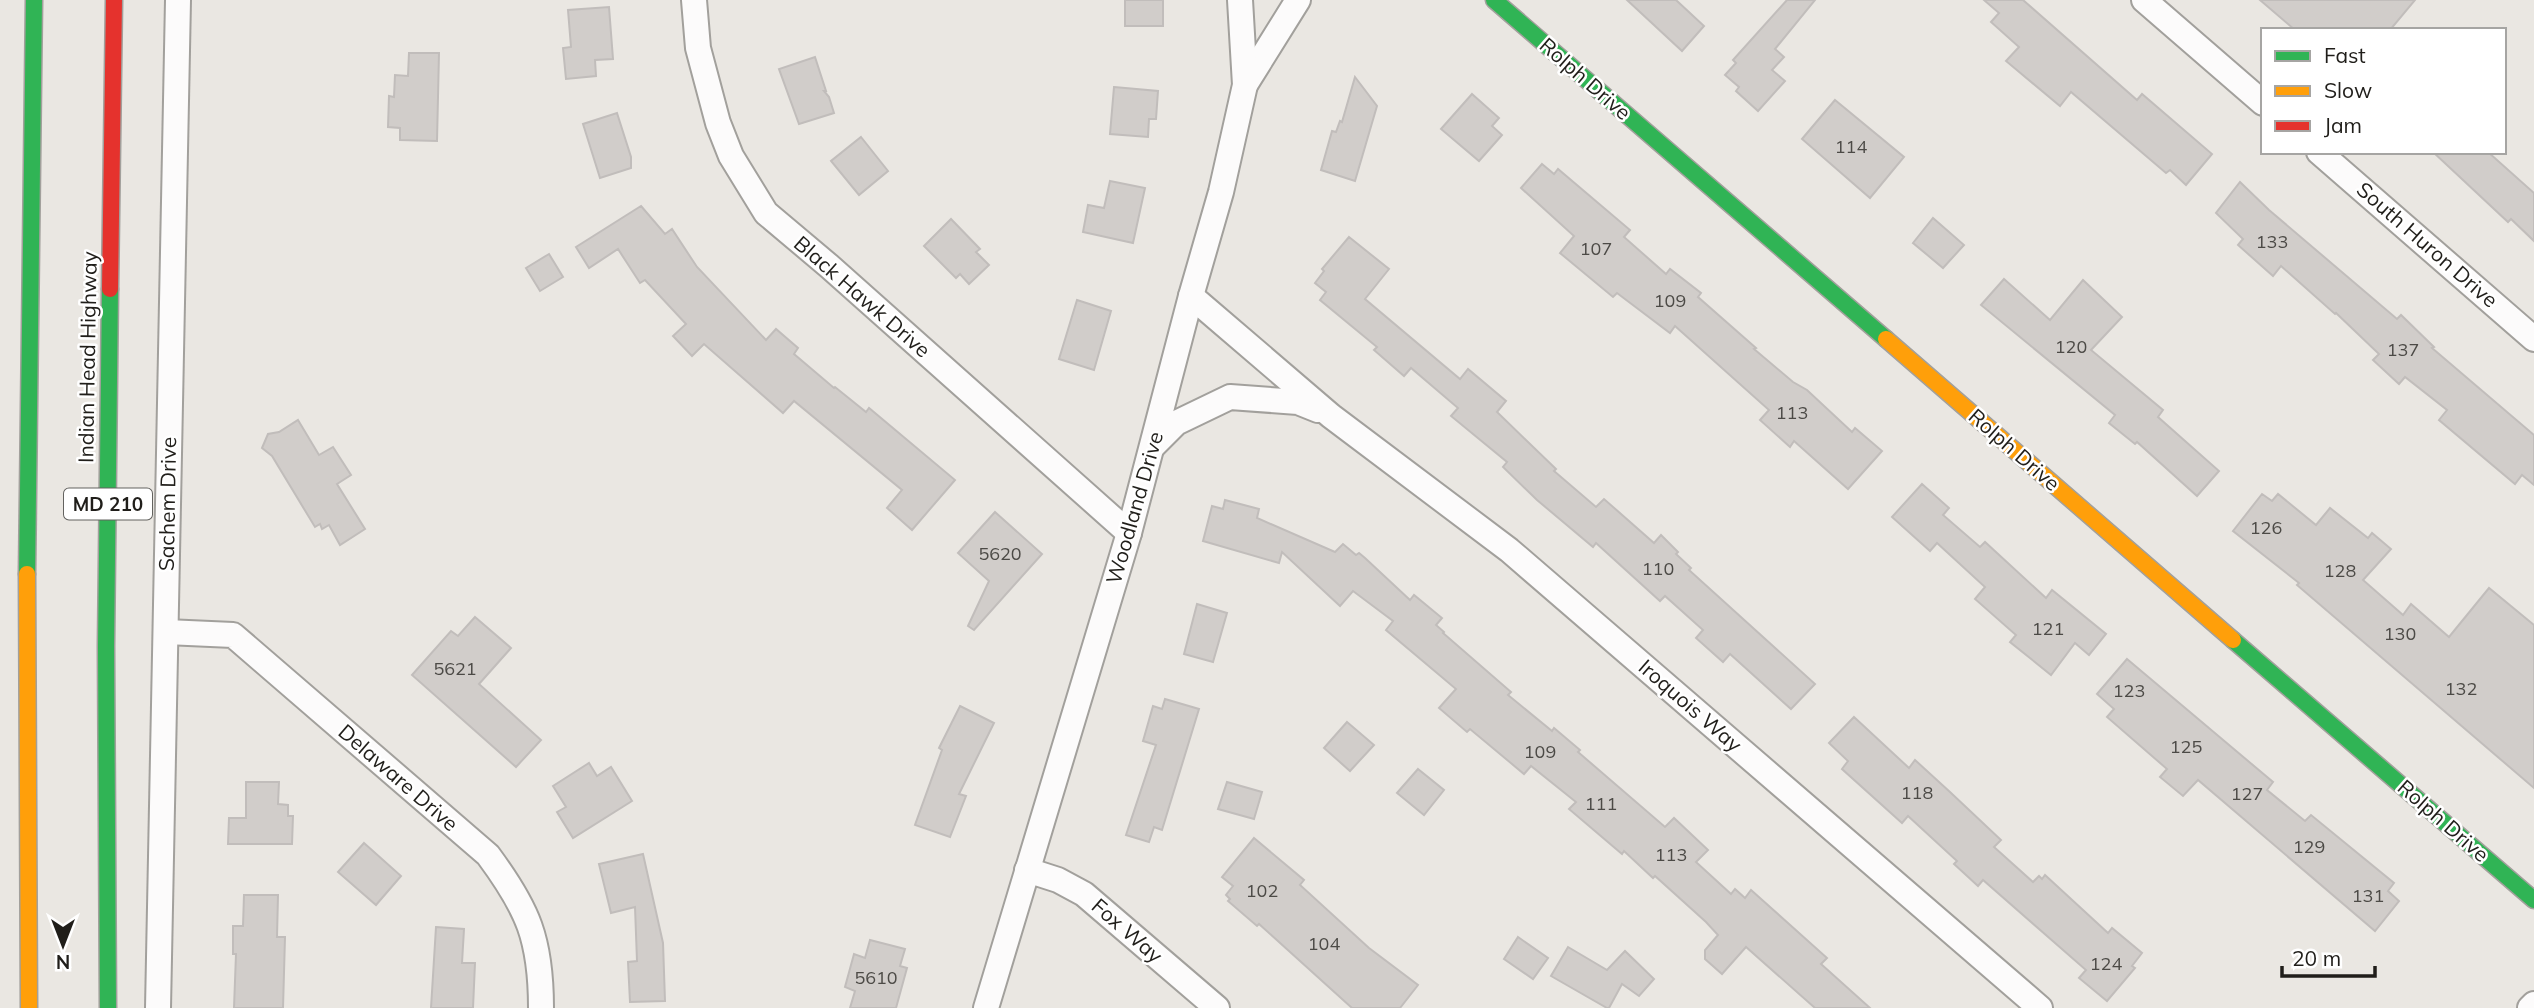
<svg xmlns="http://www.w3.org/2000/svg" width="2534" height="1008" viewBox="0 0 2534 1008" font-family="Mulish,sans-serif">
  <rect width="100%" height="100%" fill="#eae7e2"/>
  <g fill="#d1cdca" stroke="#c1bdbb" stroke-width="2">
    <rect x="1125" y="0" width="38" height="26"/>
    <path d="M1627,0H1676L1704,26L1682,51Z"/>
    <path d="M1787,0H1815L1775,49L1784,57L1772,70L1785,81L1758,111L1736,91L1739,87L1725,75L1736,63L1733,60Z"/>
    <path d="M1984,0H2023L2137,100L2142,94L2212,154L2186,185L2170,170L2166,173L2071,92L2060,106L2006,61L2019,47L1991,22L1999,13Z"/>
    <path d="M2260,0H2415L2390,30H2295Z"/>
    <path d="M609,7L613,59L595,60L596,76L566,79L563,48L571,47L568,10Z"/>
    <path d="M409,53H439L437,141L400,140V128L388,127L389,96L394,97L395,75L408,76Z"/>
    <path d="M815,57L826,91H824L829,97L834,113L799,124L779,69Z"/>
    <path d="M1355,77L1377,106L1355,181L1321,170L1332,131L1336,132L1340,121L1342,122Z"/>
    <path d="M1114,87L1158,91L1156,119H1149L1148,137L1110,134Z"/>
    <path d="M1472,94L1499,118L1492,126L1502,135L1479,161L1441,129Z"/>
    <path d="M1835,100L1904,157L1870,198L1802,139Z"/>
    <path d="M617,113L631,157V168L600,178L583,124Z"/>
    <path d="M861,137L888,171L859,195L831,161Z"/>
    <path d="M2433,152H2488L2534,193V241L2511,219L2508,222Z"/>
    <path d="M1542,164L1554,174L1558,169L1630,230L1624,237L1666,274L1670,269L1701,293L1698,297L1756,348L1754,349L1793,382L1807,390L1852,432L1855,428L1882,451L1848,489L1794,441L1790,447L1760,420L1769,410L1675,326L1670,333L1617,293L1613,297L1560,253L1574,236L1521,188Z"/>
    <path d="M1110,181L1145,188L1133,243L1083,232L1088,205L1104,208Z"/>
    <path d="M2240,182L2269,210L2397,319L2401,315L2434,347L2432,348L2534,435V485L2522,475L2515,484L2439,420L2447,410L2405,377L2399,384L2373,360L2379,354L2336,313L2335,314L2281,266L2273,276L2238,245L2243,239L2216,213Z"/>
    <path d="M641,206L665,234L672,229L697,267L766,340L776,329L798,348L794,354L834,388L835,387L866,412L869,408L955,480L912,530L887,508L902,490L794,401L783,413L704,344L692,356L673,336L686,324L645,280L640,283L618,249L589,268L576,247Z"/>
    <path d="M1933,218L1964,245L1943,268L1913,243Z"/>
    <path d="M951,219L980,249L976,252L989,265L969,284L960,274L956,278L924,246Z"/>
    <path d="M1349,237L1389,269L1365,299L1460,379L1468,369L1506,401L1497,412L1556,469L1554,471L1596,507L1604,499L1654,543L1661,535L1678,552L1676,554L1691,568L1689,570L1815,684L1791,709L1730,654L1723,662L1696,638L1703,630L1665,596L1660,601L1596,543L1593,547L1537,500L1503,467L1507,462L1451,416L1458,408L1411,368L1404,376L1374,350L1377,347L1320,300L1326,292L1315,283L1324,271L1322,269Z"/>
    <path d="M549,254L563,277L540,291L526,268Z"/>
    <path d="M2004,279L2050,320L2083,280L2122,317L2091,350L2163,410L2158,417L2219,471L2197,496L2137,442L2135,444L2109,423L2115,415L1981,305Z"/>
    <path d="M1077,300L1111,311L1094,370L1059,359Z"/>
    <path d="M298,420L319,455L333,447L351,475L337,484L365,529L340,545L329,525L322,529L320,524L315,527L272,456L262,448L268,434L279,432Z"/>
    <path d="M1922,484L1949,508L1943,515L1980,547L1985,542L2046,598L2052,590L2106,634L2089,655L2075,643L2051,675L2010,642L2016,635L1975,599L1985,587L1937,543L1930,551L1892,517Z"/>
    <path d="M2262,494L2272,501L2278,494L2316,525L2330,508L2368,538L2372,533L2391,549L2363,580L2403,615L2411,604L2449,637L2489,588L2534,625V788L2297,585L2299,583L2233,531Z"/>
    <path d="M1225,500L1259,509L1257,518L1335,552L1343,544L1356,555L1359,553L1365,558L1410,600L1414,595L1442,618L1436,625L1444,632L1443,633L1511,692L1508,695L1552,731L1554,728L1580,750L1578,752L1665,827L1674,818L1708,850L1696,862L1731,894L1735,889L1745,898L1751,890L1827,958L1821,964L1870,1008H1815L1746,947L1722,974L1705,959V950L1718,935L1706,922L1655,876L1653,878L1624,851L1622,854L1569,809L1576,802L1531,766L1524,774L1470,729L1467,732L1439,708L1456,689L1386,630L1393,621L1353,591L1340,606L1282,552L1279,563L1203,541L1212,506L1223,509Z"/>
    <path d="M995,512L1042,554L974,630L968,626L989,581L958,553Z"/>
    <path d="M1197,604L1227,613L1213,662L1184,654Z"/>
    <path d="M475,617L511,648L479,684L541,740L516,767L412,675L451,631L458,636Z"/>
    <path d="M2127,659L2273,782L2267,790L2305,821L2311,815L2394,883L2388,891L2399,901L2375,931L2198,780L2183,796L2160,777L2167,769L2107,717L2114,709L2097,694Z"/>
    <path d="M1165,699L1199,709L1162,830L1154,827L1149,842L1126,835L1156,745L1143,741L1153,706L1162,709Z"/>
    <path d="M960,706L994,723L959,794L966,796L950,837L915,825L942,750L939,748Z"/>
    <path d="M1854,717L1909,768L1915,760L1950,792L2001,840L1994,847L2033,882L2039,876L2042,879L2045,875L2108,933L2112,928L2142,953L2132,966L2135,968L2107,1001L2079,978L2086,970L1983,880L1978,886L1954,864L1957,861L1908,816L1902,823L1842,769L1848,761L1829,743Z"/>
    <path d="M1347,722L1374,745L1350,771L1324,748Z"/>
    <path d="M589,763L597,776L611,767L632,801L573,838L557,812L566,807L553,786Z"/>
    <path d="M1418,769L1444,790L1424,815L1397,793Z"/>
    <path d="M246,782H279L278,804L288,805V816H293L292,844H228L229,818H246Z"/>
    <path d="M1227,782L1262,792L1254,819L1218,809Z"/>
    <path d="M1254,838L1304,880L1300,885L1369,948L1418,985L1400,1008H1352L1259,924L1257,926L1228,901L1230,899L1226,895L1233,886L1222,877Z"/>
    <path d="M364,843L401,876L376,905L338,872Z"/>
    <path d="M643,854L663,943L665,1001L630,1002L628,962L637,961L635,907L611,913L599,864Z"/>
    <path d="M244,895H278L277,937H285L283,1008H234L236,954H233V926H243Z"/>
    <path d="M436,927L464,929L462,963H475L473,1008H431Z"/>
    <path d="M1518,937L1548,958L1533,979L1504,959Z"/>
    <path d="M870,940L905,949L900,966L907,968L896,1008H850L855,991L845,987L854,954L865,958Z"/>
    <path d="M1568,947L1607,970L1625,951L1654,979L1639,996L1622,984L1609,1008H1607L1551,976Z"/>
  </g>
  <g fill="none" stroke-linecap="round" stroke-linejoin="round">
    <defs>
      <g id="street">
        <path d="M694,0L698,48L718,123L731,156L766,213L829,266L1129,533"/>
        <path d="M2144,0L2263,103"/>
        <path d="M1245,85L1298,0"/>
        <path d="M2319,152L2534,339"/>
        <path d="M1191,296L1331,416L1509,550L2040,1008"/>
        <path d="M1154,445L1176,423L1230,397L1298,402L1318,410"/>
        <path d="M166,632L233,635L488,855C528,909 541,939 541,1008"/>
        <path d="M1027,870L1058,880L1084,894L1217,1008"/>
        <path d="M158,1008L178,0"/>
        <path d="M986,1008L1129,533L1191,296L1221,192L1245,85L1240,0"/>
        <path d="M2530,1008L2534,1004"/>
      </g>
      <g id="fast">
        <path d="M1494,0L1886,339"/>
        <path d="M27,574L34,0"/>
        <path d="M2233,640L2534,900"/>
        <path d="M108,1008L106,646L110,289"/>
      </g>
      <g id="slow">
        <path d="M1886,339L2233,640"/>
        <path d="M27,574L29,1008"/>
      </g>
      <path id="jam" d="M110,289L114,0"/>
    </defs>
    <use href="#street" stroke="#a2a09c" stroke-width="28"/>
    <use href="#fast" stroke="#a2a09c" stroke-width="19"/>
    <use href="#slow" stroke="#a2a09c" stroke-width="19"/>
    <use href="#jam" stroke="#a2a09c" stroke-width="19"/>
    <use href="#street" stroke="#fcfbfb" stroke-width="24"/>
    <use href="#fast" stroke="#30b455" stroke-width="16"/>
    <use href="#slow" stroke="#ff9f0a" stroke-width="16"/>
    <use href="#jam" stroke="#e5322d" stroke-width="16"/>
  </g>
  <g text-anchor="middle" stroke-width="5" stroke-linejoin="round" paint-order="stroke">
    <g font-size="18" fill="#4c4a46">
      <text x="1851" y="153">114</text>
      <text x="2272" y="248">133</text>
      <text x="1596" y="255">107</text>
      <text x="1670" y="307">109</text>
      <text x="2071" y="353">120</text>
      <text x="2403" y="356">137</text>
      <text x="1792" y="419">113</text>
      <text x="2266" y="534">126</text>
      <text x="1000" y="560">5620</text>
      <text x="1658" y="575">110</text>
      <text x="2340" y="577">128</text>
      <text x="2048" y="635">121</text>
      <text x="2400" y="640">130</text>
      <text x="455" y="675">5621</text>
      <text x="2461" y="695">132</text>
      <text x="2129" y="697">123</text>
      <text x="2186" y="753">125</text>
      <text x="1540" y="758">109</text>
      <text x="1917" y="799">118</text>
      <text x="2247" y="800">127</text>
      <text x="1601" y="810">111</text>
      <text x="2309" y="853">129</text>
      <text x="1671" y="861">113</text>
      <text x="1262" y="897">102</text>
      <text x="2368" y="902">131</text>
      <text x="1324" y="950">104</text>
      <text x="2106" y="970">124</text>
      <text x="876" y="984">5610</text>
    </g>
    <rect fill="#fff" stroke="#63625f" stroke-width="2" x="64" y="488.5" width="88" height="31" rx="5"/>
    <g font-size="19" font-weight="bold" fill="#201e1a">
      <text x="108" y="511">MD 210</text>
    </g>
    <g font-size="21" fill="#201e1a" stroke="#fff">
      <text transform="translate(1585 79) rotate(41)" y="7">Rolph Drive</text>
      <text transform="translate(2427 245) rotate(41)" y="7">South Huron Drive</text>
      <text transform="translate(862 297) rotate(41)" y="7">Black Hawk Drive</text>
      <text transform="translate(88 357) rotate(-89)" y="7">Indian Head Highway</text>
      <text transform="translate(2014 450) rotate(41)" y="7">Rolph Drive</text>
      <text transform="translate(168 504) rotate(-89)" y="7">Sachem Drive</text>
      <text transform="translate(1135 508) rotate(-74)" y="7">Woodland Drive</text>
      <text transform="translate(1690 706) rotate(41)" y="7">Iroquois Way</text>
      <text transform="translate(398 778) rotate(41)" y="7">Delaware Drive</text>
      <text transform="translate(2443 821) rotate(41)" y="7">Rolph Drive</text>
      <text transform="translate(1127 931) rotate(41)" y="7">Fox Way</text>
    </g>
  </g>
  <rect x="2261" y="28" width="245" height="126" fill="#ffffff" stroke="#a6a5a3" stroke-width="2"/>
  <rect x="2275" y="51" width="35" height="10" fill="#30b455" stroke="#a6a5a3" stroke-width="2"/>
  <text x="2324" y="63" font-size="21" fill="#201e1a">Fast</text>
  <rect x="2275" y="86" width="35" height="10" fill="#ff9f0a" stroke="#a6a5a3" stroke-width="2"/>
  <text x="2324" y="98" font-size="21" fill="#201e1a">Slow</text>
  <rect x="2275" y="121" width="35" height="10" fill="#e5322d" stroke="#a6a5a3" stroke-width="2"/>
  <text x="2324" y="133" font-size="21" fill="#201e1a">Jam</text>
  <g transform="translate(63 945) rotate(180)" stroke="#ffffff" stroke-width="5" paint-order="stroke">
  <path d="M0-5L12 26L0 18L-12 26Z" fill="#201e1a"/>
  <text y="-10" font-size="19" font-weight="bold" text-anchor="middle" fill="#201e1a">N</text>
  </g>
  <path d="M2282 966v10h93v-10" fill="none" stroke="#201e1a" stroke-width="3.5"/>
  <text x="2292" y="966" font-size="21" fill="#201e1a" stroke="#ffffff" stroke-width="5" paint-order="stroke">20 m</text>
</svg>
